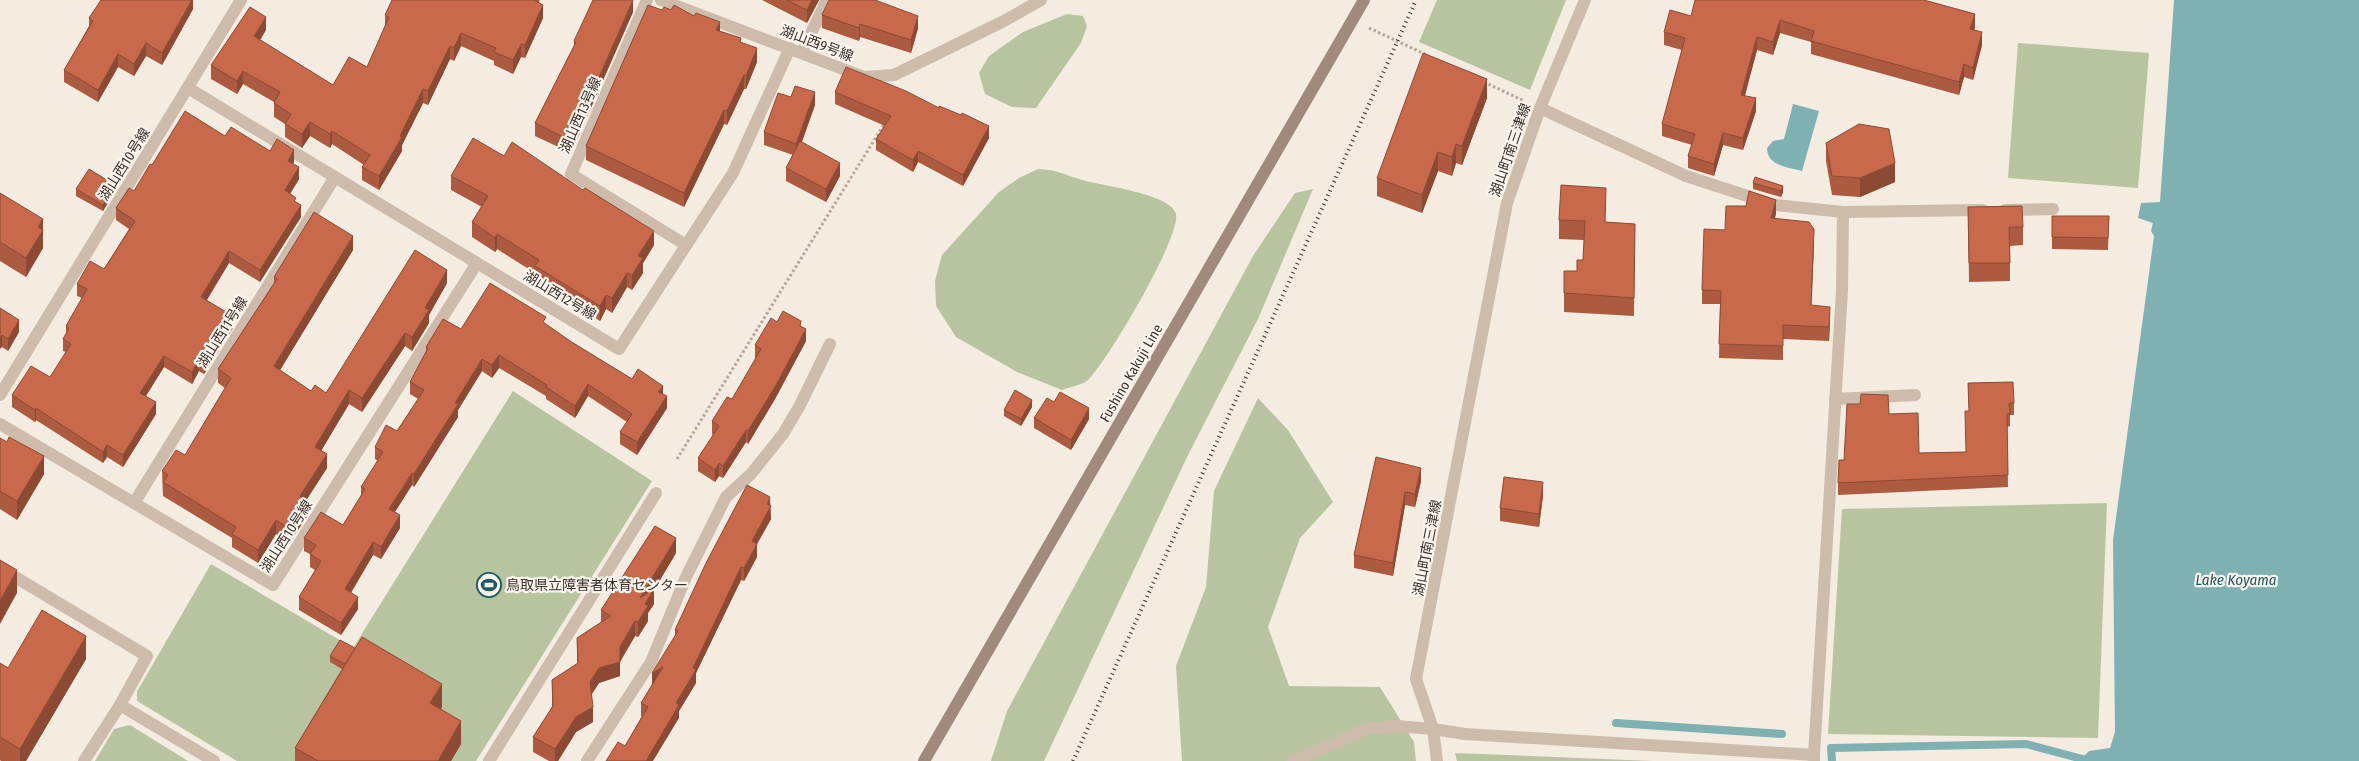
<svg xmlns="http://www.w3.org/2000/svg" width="2359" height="761" viewBox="0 0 2359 761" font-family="'Fira Sans Condensed','Noto Sans JP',sans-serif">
  <rect width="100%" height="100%" fill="#f4ebe1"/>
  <g fill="#b8c4a0">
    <path d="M1437,0H1566L1530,90L1419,42Z"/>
    <path d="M1067,14L1083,16L1087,26L1081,43L1036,108L1012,107L985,94L979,73L989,56L1023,32Z"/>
    <path d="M2018,43L2149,53L2138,188L2008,178Z"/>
    <path d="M1038,169C1060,170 1066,176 1086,181C1104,186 1171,194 1176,214C1181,237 1106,364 1087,381C1081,385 1069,387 1062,390L1017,372L956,337L936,306L935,281L942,255L999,192L1019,178Z"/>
    <path d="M1313,189L1258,319L1188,455L1044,761H991L1007,711L1253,256L1295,193Z"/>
    <path d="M513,391L652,481L476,761H237L137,701V691L142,683L211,564L353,648Z"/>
    <path d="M1258,398L1288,430L1333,502L1300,538L1268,627L1289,686L1380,687L1414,742L1416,761H1182L1176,666L1206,587L1214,491Z"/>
    <path d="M2107,503L2098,738L1828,734L1842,509Z"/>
    <path d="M130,725L188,761H95L114,729Z"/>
    <path d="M1455,753L1653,761H1457Z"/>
  </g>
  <g fill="#7fb0b2">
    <path d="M2174,0H2359V761H2079L2089,751L2110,748L2115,732L2113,540L2154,236L2151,231L2153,223L2138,218L2141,203L2160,202Z"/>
    <path d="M1793,104L1819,111L1802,171C1788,167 1767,166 1767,148L1773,141L1784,139Z"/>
  </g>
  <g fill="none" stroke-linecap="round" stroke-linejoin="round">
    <g stroke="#7fb0b2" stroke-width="8">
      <path d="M1616,723L1782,734"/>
      <path d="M1832,761L1831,748L2026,744L2090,761"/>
    </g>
    <g stroke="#b9a596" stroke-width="3" stroke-dasharray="2.5 2.5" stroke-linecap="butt">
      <path d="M1369,28L1429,56"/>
      <path d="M1484,82L1524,101"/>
      <path d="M677,459L886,121"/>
    </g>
    <g stroke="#cdbbac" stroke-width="12">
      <path d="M0,568L147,656L120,705L214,761"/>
      <path d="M84,761L120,705"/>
    </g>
    <g stroke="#cdbbac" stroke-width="12">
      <path d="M647,0L571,174L686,245"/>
      <path d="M661,0L864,77L894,75L1004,21L1041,0"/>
      <path d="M802,52L827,0"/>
      <path d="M188,88L619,349L733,173L790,48"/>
      <path d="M1540,108L1686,176L1775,205L1843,212L1983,210"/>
      <path d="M2005,210L2053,209"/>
      <path d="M0,395L241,0"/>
      <path d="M1835,399L1915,395"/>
      <path d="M0,424L273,585L477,263"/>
      <path d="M134,503L335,177"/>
      <path d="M1814,755L1842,290L1843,212"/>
      <path d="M489,761L656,493"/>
      <path d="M587,761L651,662L686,577L726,497L751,474L783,434L799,407L830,344"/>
      <path d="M1293,761L1366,729L1396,726L1433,729L1437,761"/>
    </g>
    <path stroke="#cdbbac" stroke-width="12" d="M1585,0L1540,108L1507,203L1416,679L1433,729L1465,734L1814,755V761"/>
    <path stroke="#a18a7d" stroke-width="12" d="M924,761L1364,0"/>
    <path stroke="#3b302b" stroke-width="4" stroke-dasharray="1 4" stroke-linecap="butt" d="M1073,761L1416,0"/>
  </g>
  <g fill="#ac5a40">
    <path d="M193,0V9L162,65L146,56L134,76L118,67L98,102L64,82V70L89,26V18Z"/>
    <path d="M392,0H540L538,3L543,18L525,58L521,57L513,74L494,65V61L461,46L454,61L450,59L428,105L423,103L402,145V151L379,190L362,180V167L364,165L332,144L330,148L310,136L302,148L285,137V124L274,117V102L243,84L237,94L211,79V65L266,30L260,40L333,85L367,67L385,27V15Z"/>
    <path d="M762,0H819L807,23Z"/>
    <path d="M662,10H671L720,31L741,43L757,62L746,89H744L727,125L724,124L684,207L586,160V146Z"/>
    <path d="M633,12L571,153L535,136V123L574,47V41Z"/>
    <path d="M822,15L918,28L911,53L860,37L859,41L822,28Z"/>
    <path d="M1691,16L1975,27L1974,30L1982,45L1973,80L1964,77L1959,95L1811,54V42L1780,33L1773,55L1757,50L1745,96L1756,111L1743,150L1723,145L1714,176L1688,168V156L1692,145L1662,136V124L1682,50L1664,45V32Z"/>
    <path d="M835,92L989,138L963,186L918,162L913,172L876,150V139L885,126L835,104Z"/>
    <path d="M1487,98L1462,165L1456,163L1452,176L1438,171L1422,213L1377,196V178Z"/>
    <path d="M815,105L802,142L840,176L826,202L786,181V168L793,155L764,145V132Z"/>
    <path d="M225,136L270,151L294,162L293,164L299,179L290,194L296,203L301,217L260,282L229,263L207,300L233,328L204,374L199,371L192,384L164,367L146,396L156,414L123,467L107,457L103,463L36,420L35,422L12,407V395L50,377L66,352L63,351V339L66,334V326L82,298L77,296V284L104,269L129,229L116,220V208L134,191L152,165Z"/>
    <path d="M1826,143L1895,182L1860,197L1832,195L1826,161Z"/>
    <path d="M451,176L654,245L643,263V273L632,290L627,287L612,313L606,309L600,321L535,280V273L497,249L495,252L472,237V222L482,207L451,190Z"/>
    <path d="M1753,183L1783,186V192L1781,197L1753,189Z"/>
    <path d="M76,189L115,191L103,211L76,196Z"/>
    <path d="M0,193L43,229V248L26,277L0,261Z"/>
    <path d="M1606,206L1605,222L1635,224L1634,316L1564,312V271H1577L1583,260L1584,240L1559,239V220Z"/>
    <path d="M1968,207L2023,227V245L2010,246V281L1969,282Z"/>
    <path d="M1776,213L1775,219L1814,243L1811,305L1830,321L1829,341L1783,339V360L1719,358L1720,304H1702V290L1725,230Z"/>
    <path d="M2052,216H2109L2108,250L2052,249Z"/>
    <path d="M353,250L280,370L311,391L326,393L447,283L429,315V323L412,351L405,346L362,412L349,404L321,451L327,468L306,500L308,515L290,542L276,534L258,563L232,547V538L163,496L162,471L185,455L225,388L218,383V369L274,283V277Z"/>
    <path d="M0,308L19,332L8,351L2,347Z"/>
    <path d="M777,322L801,327L806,341L775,399L748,444L746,442L723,478L719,476L715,482L698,471V458L713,435L712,434V421L732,399L756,359L755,358V345Z"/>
    <path d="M546,324L570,341L632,379L663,394L667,408L637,455L620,444V432L627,422L588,396L575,418L546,399V396L499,368L492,378L482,371L458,410V417L414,487L412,485L395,512L400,528L381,559L373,555L351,593L358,609L341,635L299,610V597L315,570L310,567V554L304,551V538L343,525L361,496V487L378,461L375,459V447L397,431L418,399L410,394V382L426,352V347L461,329Z"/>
    <path d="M1968,383L2014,403V415H2010V426L2007,427L2008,487L1838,495V483L1844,460L1889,414L1919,453L1966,452L1969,411Z"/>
    <path d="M1054,402L1089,419L1071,450L1034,428V418Z"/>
    <path d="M1032,407L1021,426L1004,416V410Z"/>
    <path d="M0,438L44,474L17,520L0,509Z"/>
    <path d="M1376,457L1421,481L1415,507L1405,505L1393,576L1354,568V555Z"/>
    <path d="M1543,495L1539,527L1500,521V508Z"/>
    <path d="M770,506L771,519L757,544V557L744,581L741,580L696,673V683L679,711V718L625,746L642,716H641V703L652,685L675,636V630Z"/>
    <path d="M676,553L654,590V604L648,613V621L638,637L635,636L620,661V676L599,683L591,695L593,722L576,732L558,761H549L533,752V737L552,707V680L577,664V638L601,622V610Z"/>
    <path d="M330,656L442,707L441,709L461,744L451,761H295V748L342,669L330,662Z"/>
    <path d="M86,659L26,761H1L0,760V663L8,668Z"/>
  </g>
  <g fill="#8c4a34">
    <path d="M192,0H193V9L162,65V53Z"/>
    <path d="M633,0V12L571,153V141Z"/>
    <path d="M812,0H819L807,23V10Z"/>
    <path d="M543,5V18L525,58V45Z"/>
    <path d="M1975,14V27L1970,42V29Z"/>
    <path d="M918,16V28L911,53V40Z"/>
    <path d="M266,17V30L254,49V36Z"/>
    <path d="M1780,20V33L1773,55V42Z"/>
    <path d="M720,22V35L716,30Z"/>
    <path d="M860,24V37L859,41V28Z"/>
    <path d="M1982,32V45L1973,80V68Z"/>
    <path d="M461,33V46L454,61V48Z"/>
    <path d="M1757,37V50L1741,108V95Z"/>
    <path d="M146,43V56L134,76V64Z"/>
    <path d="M521,44V57L513,74V60Z"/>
    <path d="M450,46V59L428,105V91Z"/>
    <path d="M757,48V62L746,89V76Z"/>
    <path d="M118,54V67L98,102V90Z"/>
    <path d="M1964,64V77L1959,95V82Z"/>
    <path d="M243,71V84L237,94V81Z"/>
    <path d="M744,75V89L727,125V111Z"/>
    <path d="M1487,79V98L1462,165V146Z"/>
    <path d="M423,89V103L402,145V151L379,190V176Z"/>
    <path d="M815,92V105L796,157V144Z"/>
    <path d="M1756,98V111L1743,150V138Z"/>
    <path d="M724,110V124L684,207V193Z"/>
    <path d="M310,122V136L302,148V134Z"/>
    <path d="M989,126V138L963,186V175Z"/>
    <path d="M332,131V144L330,148V134Z"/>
    <path d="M1723,133V145L1714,176V164Z"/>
    <path d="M1456,144V163L1452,176V157Z"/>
    <path d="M294,150V162L288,173V161Z"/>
    <path d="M918,151V162L913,172V160Z"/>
    <path d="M1438,152V171L1422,213V195Z"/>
    <path d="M840,163V176L826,202V189Z"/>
    <path d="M1895,163V182L1860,197V178Z"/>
    <path d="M299,167V179L285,202V190Z"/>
    <path d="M115,185V191L103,211V205Z"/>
    <path d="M1783,186V192L1781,197V191Z"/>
    <path d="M1776,200V213L1771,232V218Z"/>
    <path d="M301,205V217L260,282V270Z"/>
    <path d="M43,219V248L26,277V258L38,227Z"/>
    <path d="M1814,229V243L1811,319V305Z"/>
    <path d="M654,231V245L643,263V273L632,290V275L638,256Z"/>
    <path d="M497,234V249L495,252V238Z"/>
    <path d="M353,236V250L274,380V366Z"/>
    <path d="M229,251V263L201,309V297Z"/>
    <path d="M447,270V283L429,315V323L412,351V337L425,308Z"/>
    <path d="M627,273V287L612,313V298Z"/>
    <path d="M606,295V309L600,321V306Z"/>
    <path d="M1830,307V321L1829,341V327Z"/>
    <path d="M233,316V328L204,374V362Z"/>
    <path d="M19,320V332L8,351V339Z"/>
    <path d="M806,329V341L775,399L748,444V431Z"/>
    <path d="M405,333V346L362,412V398Z"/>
    <path d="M2,335V347L0,349V338Z"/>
    <path d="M499,355V368L492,378V365Z"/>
    <path d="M164,356V367L140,405V393Z"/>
    <path d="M199,359V371L192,384V372Z"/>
    <path d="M482,359V371L458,410V417L414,487V474L455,403Z"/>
    <path d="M588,384V396L575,418V406Z"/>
    <path d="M663,386V398L658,392Z"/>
    <path d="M349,390V404L315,461V447Z"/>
    <path d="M667,396V408L637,455V442Z"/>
    <path d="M1032,400V407L1021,426V419Z"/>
    <path d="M156,402V414L123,467V455Z"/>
    <path d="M36,408V420L35,422V410Z"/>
    <path d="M1089,408V419L1071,450V440Z"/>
    <path d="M746,430V442L723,478V466Z"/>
    <path d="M107,445V457L103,463V452Z"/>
    <path d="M327,454V468L300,510V496Z"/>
    <path d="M44,456V474L17,520V501Z"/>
    <path d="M719,463V476L715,482V470Z"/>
    <path d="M1421,468V481L1415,507V494Z"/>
    <path d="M412,473V485L389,521V509Z"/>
    <path d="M1543,482V495L1539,527V514Z"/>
    <path d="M1405,492V505L1393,576V563Z"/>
    <path d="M770,497L771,519L757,544V557L744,581V568L752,541Z"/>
    <path d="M308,502V515L290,542V529Z"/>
    <path d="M400,515V528L381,559V547Z"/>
    <path d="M276,520V534L258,563V550Z"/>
    <path d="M676,538V553L654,590V604L648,613V621L638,637V622L640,598Z"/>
    <path d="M373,542V555L345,602V589Z"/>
    <path d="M741,567V580L696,673V683L679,711V718L653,761H646L676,703Z"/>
    <path d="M17,570V593L0,624V601Z"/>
    <path d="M358,597V609L341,635V623Z"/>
    <path d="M635,621V636L620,662V647Z"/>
    <path d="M86,636V659L26,761H20V749Z"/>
    <path d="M620,662V676L599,683L590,697V682L599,668Z"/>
    <path d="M663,667L652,686V673Z"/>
    <path d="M442,684V707L430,726V703Z"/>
    <path d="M593,707V722L576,732L558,761H555V749L576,717Z"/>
    <path d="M461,721V744L451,761H438Z"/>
  </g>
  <g fill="#c8694b" stroke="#8c4a34">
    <path d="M101,0H192L162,53L146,43L134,64L118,54L98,90L64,70L93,21L89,18Z"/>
    <path d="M392,0H534L543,5L525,45L521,44L513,60L494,52L496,48L461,33L454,48L450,46L428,91L423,89L400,136L402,137L379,176L362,167L370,155L332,131L330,134L310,122L302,134L285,124L291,114L274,103L280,92L243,71L237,81L211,65L250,7L266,17L254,36L333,85L349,57L367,67L389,17L385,15Z"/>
    <path d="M593,0H633L571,141L535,123L576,42L574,41Z"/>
    <path d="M787,0H812L807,10Z"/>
    <path d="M829,0H875L918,16L911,40L860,24L859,28L822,15Z"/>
    <path d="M1695,0H1924L1975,14L1970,29L1982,32L1973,68L1964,64L1959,82L1811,41L1814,31L1780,20L1773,42L1757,37L1741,95L1756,98L1743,138L1723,133L1714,164L1688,156L1695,134L1662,124L1685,38L1664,32L1670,10L1691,16Z"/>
    <path d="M648,5L662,10L664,7L671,10L674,5L694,16L696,13L720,22L716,30L741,38L740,42L757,48L746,76L744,75L727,111L724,110L684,193L586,146Z"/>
    <path d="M1423,53L1487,79L1462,146L1456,144L1452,157L1438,152L1422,195L1377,178Z"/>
    <path d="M846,67L906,91L939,108V106L961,115L962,113L989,126L963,175L918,151L913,160L876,139L891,116L835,92Z"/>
    <path d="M795,86L815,92L796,144L764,132L778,93L791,97Z"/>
    <path d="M185,111L225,136L231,127L270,151L277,139L294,150L288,161L299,167L285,190L296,198L294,201L301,205L260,270L229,251L201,297L233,316L204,362L199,359L192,372L164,356L140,393L156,402L123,455L107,445L103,452L36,408L35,410L12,395L31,366L50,377L71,344L63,339L69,328L66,326L87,289L77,284L90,261L104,269L135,221L116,208L129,188L134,191L150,164L152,165Z"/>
    <path d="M1859,124L1889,129L1895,163L1860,178L1832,176L1826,143Z"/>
    <path d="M473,138L504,156L512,142L583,190L585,188L654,231L638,256L643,258L632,275L627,273L612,298L606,295L600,306L535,266L539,260L497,234L495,238L472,222L488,196L451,176Z"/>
    <path d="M800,141L840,163L826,189L786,168Z"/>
    <path d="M89,169L115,185L103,205L76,189Z"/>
    <path d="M1755,177L1783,186L1781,191L1753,183Z"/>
    <path d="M1561,185L1606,188L1605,222L1635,224L1634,298L1564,293V271H1577V260H1583L1585,221L1559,220Z"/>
    <path d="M1749,191L1776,200L1771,218L1809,222L1814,229L1811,305L1830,307L1829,327L1783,325V346L1719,344L1721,291L1702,290L1704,229L1725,230L1726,206H1746Z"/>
    <path d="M0,193L43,219L38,227L43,230L26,258L0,242Z"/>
    <path d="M2022,206L2023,227H2009L2010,263H1969L1968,207Z"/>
    <path d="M314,212L353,236L274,366L311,391L315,385L326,393L415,250L447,270L425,308L429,310L412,337L405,333L362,398L349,390L315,447L327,454L300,496L308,502L290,529L276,520L258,550L232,534L236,527L163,482L168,475L162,471L176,450L185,455L231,378L218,369L277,279L274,277Z"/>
    <path d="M2052,216H2109L2108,238L2052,237Z"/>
    <path d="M490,283L546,317L543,322L570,341L632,379L638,369L663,386L658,392L667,396L637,442L620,432L632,414L588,384L575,406L546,387L547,385L499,355L492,365L482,359L455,403L458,404L414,474L412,473L389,509L400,515L381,547L373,542L345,589L358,597L341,623L299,597L321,561L310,554L316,545L304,538L321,512L343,525L365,489L361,487L383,452L375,447L386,425L397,431L424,390L410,382L428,348L426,347L443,319L461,329Z"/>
    <path d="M0,308L19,320L8,339L2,335L0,338Z"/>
    <path d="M783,311L801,321L800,326L806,329L775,387L748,431L746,430L723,466L719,463L715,470L698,458L719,426L712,421L727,397L732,399L761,349L755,345L771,318L777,322Z"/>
    <path d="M2013,382L2014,403H2009L2010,414H2007L2008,475L1838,483L1839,460H1844L1847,404H1860L1861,394L1888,395L1889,414L1918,413L1919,453L1966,452L1965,411H1969L1968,383Z"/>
    <path d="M1015,390L1032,400L1021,419L1004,410Z"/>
    <path d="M1060,392L1089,408L1071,440L1034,418L1047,398L1054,402Z"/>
    <path d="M9,437L44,456L17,501L0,491V438L7,442Z"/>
    <path d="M1376,457L1421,468L1415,494L1405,492L1393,563L1354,555Z"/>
    <path d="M1504,477L1543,482L1539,514L1500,508Z"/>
    <path d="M747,485L770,497L767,504L771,506L752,541L757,544L744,568L741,567L693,668L696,670L676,703L679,705L646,761H606L618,742L625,746L648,707L641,703L663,667L652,673L678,631L675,630L706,563Z"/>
    <path d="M655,526L676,538L640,598L654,589L645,604L648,606L638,622L635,621L620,647V662L599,668L590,682L593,707L576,717L555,749L533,737L553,706L552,680L578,663L577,638L611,616L601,610Z"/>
    <path d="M0,560L17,570L0,601Z"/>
    <path d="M42,610L86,636L20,749L0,737V663L8,668Z"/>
    <path d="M362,637L442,684L430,703L461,721L438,761H318L295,748Z"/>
    <path d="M340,640L355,648L345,664L330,656Z"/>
  </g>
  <defs>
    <symbol id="stadium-ring" viewBox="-11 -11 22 22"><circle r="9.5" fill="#fbf5ee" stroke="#1f5a5e" stroke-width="1.5"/><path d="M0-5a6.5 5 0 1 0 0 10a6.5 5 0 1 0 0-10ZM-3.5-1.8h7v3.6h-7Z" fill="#1f5a5e"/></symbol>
  </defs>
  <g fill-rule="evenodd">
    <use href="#stadium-ring" x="475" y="571" width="28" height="28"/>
  </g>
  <g text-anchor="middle" stroke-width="4.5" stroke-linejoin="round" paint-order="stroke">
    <g font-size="14" fill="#3b302b" stroke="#fbf5ee">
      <text transform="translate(817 43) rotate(21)" y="5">湖山西9号線</text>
      <text transform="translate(580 115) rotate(-66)" y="5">湖山西13号線</text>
      <text transform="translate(1510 150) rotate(-71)" y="5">湖山町南三津線</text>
      <text transform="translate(124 164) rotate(-58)" y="5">湖山西10号線</text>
      <text transform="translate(560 295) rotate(31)" y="5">湖山西12号線</text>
      <text transform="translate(222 332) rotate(-58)" y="5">湖山西11号線</text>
      <text transform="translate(1131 373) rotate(-60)" y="5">Fushino Kakuji Line</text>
      <text transform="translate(286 536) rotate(-57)" y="5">湖山西10号線</text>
      <text transform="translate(1427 548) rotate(-79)" y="5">湖山町南三津線</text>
    </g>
    <g font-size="14" fill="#3b302b" stroke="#fbf5ee" text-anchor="start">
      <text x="506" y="590">鳥取県立障害者体育センター</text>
    </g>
    <g font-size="15" font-style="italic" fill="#1f5a5e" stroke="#fbf5ee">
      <text x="2236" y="585">Lake Koyama</text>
    </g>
  </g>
</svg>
